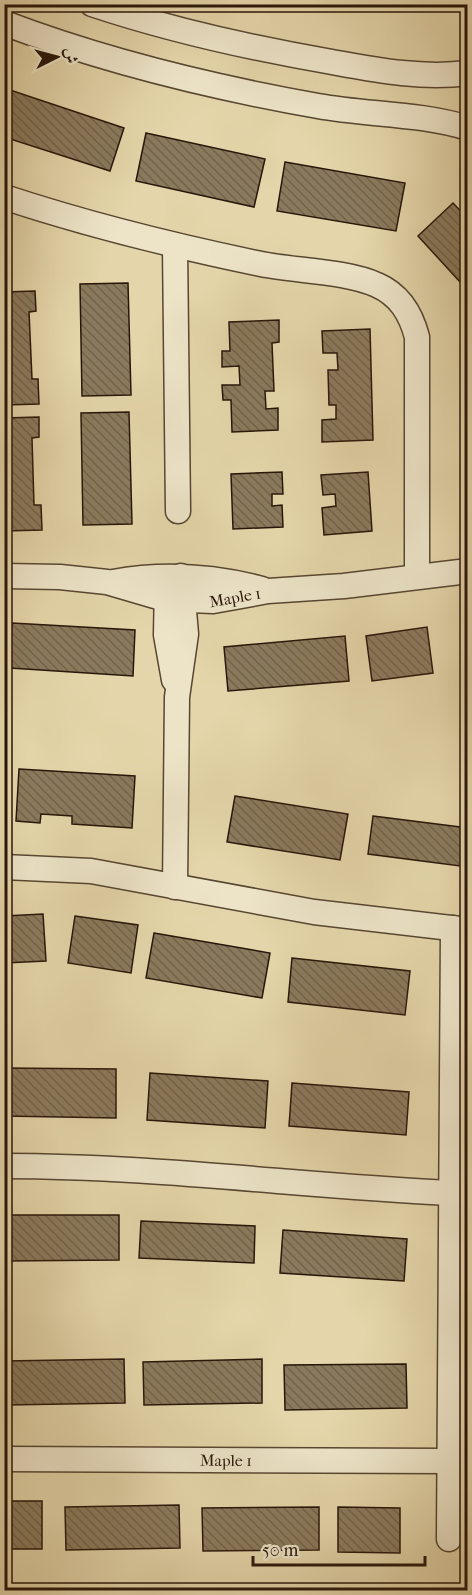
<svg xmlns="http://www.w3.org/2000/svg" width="472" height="1595" viewBox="0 0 472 1595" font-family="'IM FELL French Canon',Amiri,serif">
  <defs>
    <pattern id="building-back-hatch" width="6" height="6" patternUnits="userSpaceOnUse" patternTransform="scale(1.5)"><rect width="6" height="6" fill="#8a7a5d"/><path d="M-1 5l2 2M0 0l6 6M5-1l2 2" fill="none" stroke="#71634b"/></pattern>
  </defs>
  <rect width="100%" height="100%" fill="#e4d6aa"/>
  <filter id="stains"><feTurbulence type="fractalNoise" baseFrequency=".00333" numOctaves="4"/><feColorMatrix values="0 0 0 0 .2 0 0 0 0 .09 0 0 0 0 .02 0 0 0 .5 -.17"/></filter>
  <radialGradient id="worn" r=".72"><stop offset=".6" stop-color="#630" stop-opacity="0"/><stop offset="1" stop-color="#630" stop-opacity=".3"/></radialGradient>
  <g fill="url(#building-back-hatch)" stroke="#28160a" stroke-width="1.5">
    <path d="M10,90L124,128L110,171L4,137V107Z"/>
    <path d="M146,133L265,159L254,207L136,181Z"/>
    <path d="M285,162L405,183L396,231L277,211Z"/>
    <path d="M453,203L468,219V276L460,282L418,236Z"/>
    <path d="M128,283L131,395L82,396L80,284Z"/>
    <path d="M35,291L36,311L29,312L32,379H38L39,404L4,405V292Z"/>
    <path d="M279,320V342L272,343L274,391H265L266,409L278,408V430L232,432L231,400H223L222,385H240L239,366L222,367V351H230L229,322Z"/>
    <path d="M370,329L373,440L322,442V420L336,419V405H329L328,370H338L337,353H323L322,331Z"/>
    <path d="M129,412L132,524L83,525L81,413Z"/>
    <path d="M39,417V437L32,438L34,505H41L42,530L4,531V418Z"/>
    <path d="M282,472L283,494H272V506L282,505L283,527L233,529L231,474Z"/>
    <path d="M368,472L372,531L324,535L322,508L336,506L335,494L323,495L321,475Z"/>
    <path d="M12,623L135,630L133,676L10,668Z"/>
    <path d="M427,627L433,673L372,681L366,636Z"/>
    <path d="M345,636L349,681L228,691L224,647Z"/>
    <path d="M19,769L135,776L132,828L72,824V816L41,814L40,823L16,821Z"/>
    <path d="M235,796L348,814L340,860L227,842Z"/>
    <path d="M373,816L468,828V867L368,854Z"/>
    <path d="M43,914L46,961L4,963V916Z"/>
    <path d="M75,916L138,925L131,973L68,963Z"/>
    <path d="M154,933L270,953L262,998L146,978Z"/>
    <path d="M292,958L410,971L405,1015L288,1002Z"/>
    <path d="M4,1068L116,1069V1118L4,1116Z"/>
    <path d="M150,1073L268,1081L265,1128L147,1120Z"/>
    <path d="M292,1083L409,1092L406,1135L289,1126Z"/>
    <path d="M5,1215H119V1260L4,1261Z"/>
    <path d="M141,1221L255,1226L254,1263L139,1258Z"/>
    <path d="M283,1230L407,1239L404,1281L280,1273Z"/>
    <path d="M124,1359L125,1403L6,1405L5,1361Z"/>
    <path d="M262,1359V1403L144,1405L143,1362Z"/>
    <path d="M406,1364L407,1408L285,1410L284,1365Z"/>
    <rect x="4" y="1501" width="38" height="48"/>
    <path d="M179,1505L180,1548L66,1550L65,1507Z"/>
    <path d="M319,1507V1550L203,1551L202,1508Z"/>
    <path d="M338,1507L400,1508V1553L338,1552Z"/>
  </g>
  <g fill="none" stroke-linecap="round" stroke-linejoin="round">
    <defs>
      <g id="minor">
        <path d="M92,4C170,30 251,48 332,62C376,70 422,79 468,73"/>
        <path d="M4,23C107,62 211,87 318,106C368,115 419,113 468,128"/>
        <path d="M4,197C89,225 174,246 261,264C295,271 347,271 377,285C400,295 411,314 417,337V576"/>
        <path d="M175,246L178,511"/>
        <path id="s1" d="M4,576L60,577L107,582L165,599L213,601L268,591L344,586L468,571"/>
        <path d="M113,582C163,573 213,576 262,589"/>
        <path d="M167,584L166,635L174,680"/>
        <path d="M4,867L91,871L314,912L468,930"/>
        <path d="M175,887L177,697L186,634L181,576"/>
        <path d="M4,1166C154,1166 302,1186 451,1193"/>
        <path id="s2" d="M4,1459L448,1461"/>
        <path d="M449,1539L453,928"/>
      </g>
    </defs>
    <use href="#minor" stroke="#574632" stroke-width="27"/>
    <use href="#minor" stroke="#ede4c8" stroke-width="24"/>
  </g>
  <g text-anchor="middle" stroke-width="6" stroke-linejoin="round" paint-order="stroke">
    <g font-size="16" fill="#28160a" stroke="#ede4c8">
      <text dy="6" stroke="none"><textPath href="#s1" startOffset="234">Maple 1</textPath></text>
      <text dy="6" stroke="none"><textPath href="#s2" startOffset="222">Maple 1</textPath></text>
    </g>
  </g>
  <rect width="472" height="1595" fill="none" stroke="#e4d6aa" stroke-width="24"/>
  <rect x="6" y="6" width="460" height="1583" fill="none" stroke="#28160a" stroke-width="3"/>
  <rect x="12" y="12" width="448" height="1571" fill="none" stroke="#28160a" stroke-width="1.5"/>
  <g transform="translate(57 57) rotate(84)" stroke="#ede4c8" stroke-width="4.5" paint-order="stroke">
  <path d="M0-4.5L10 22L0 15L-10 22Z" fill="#28160a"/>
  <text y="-9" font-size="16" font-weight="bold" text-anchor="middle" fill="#28160a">ش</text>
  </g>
  <path d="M253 1556v9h172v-9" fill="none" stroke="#28160a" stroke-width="3"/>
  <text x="262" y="1556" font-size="18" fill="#28160a" stroke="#ede4c8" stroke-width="4.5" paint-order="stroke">50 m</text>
  <rect width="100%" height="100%" filter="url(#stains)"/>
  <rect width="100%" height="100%" fill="url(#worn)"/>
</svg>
